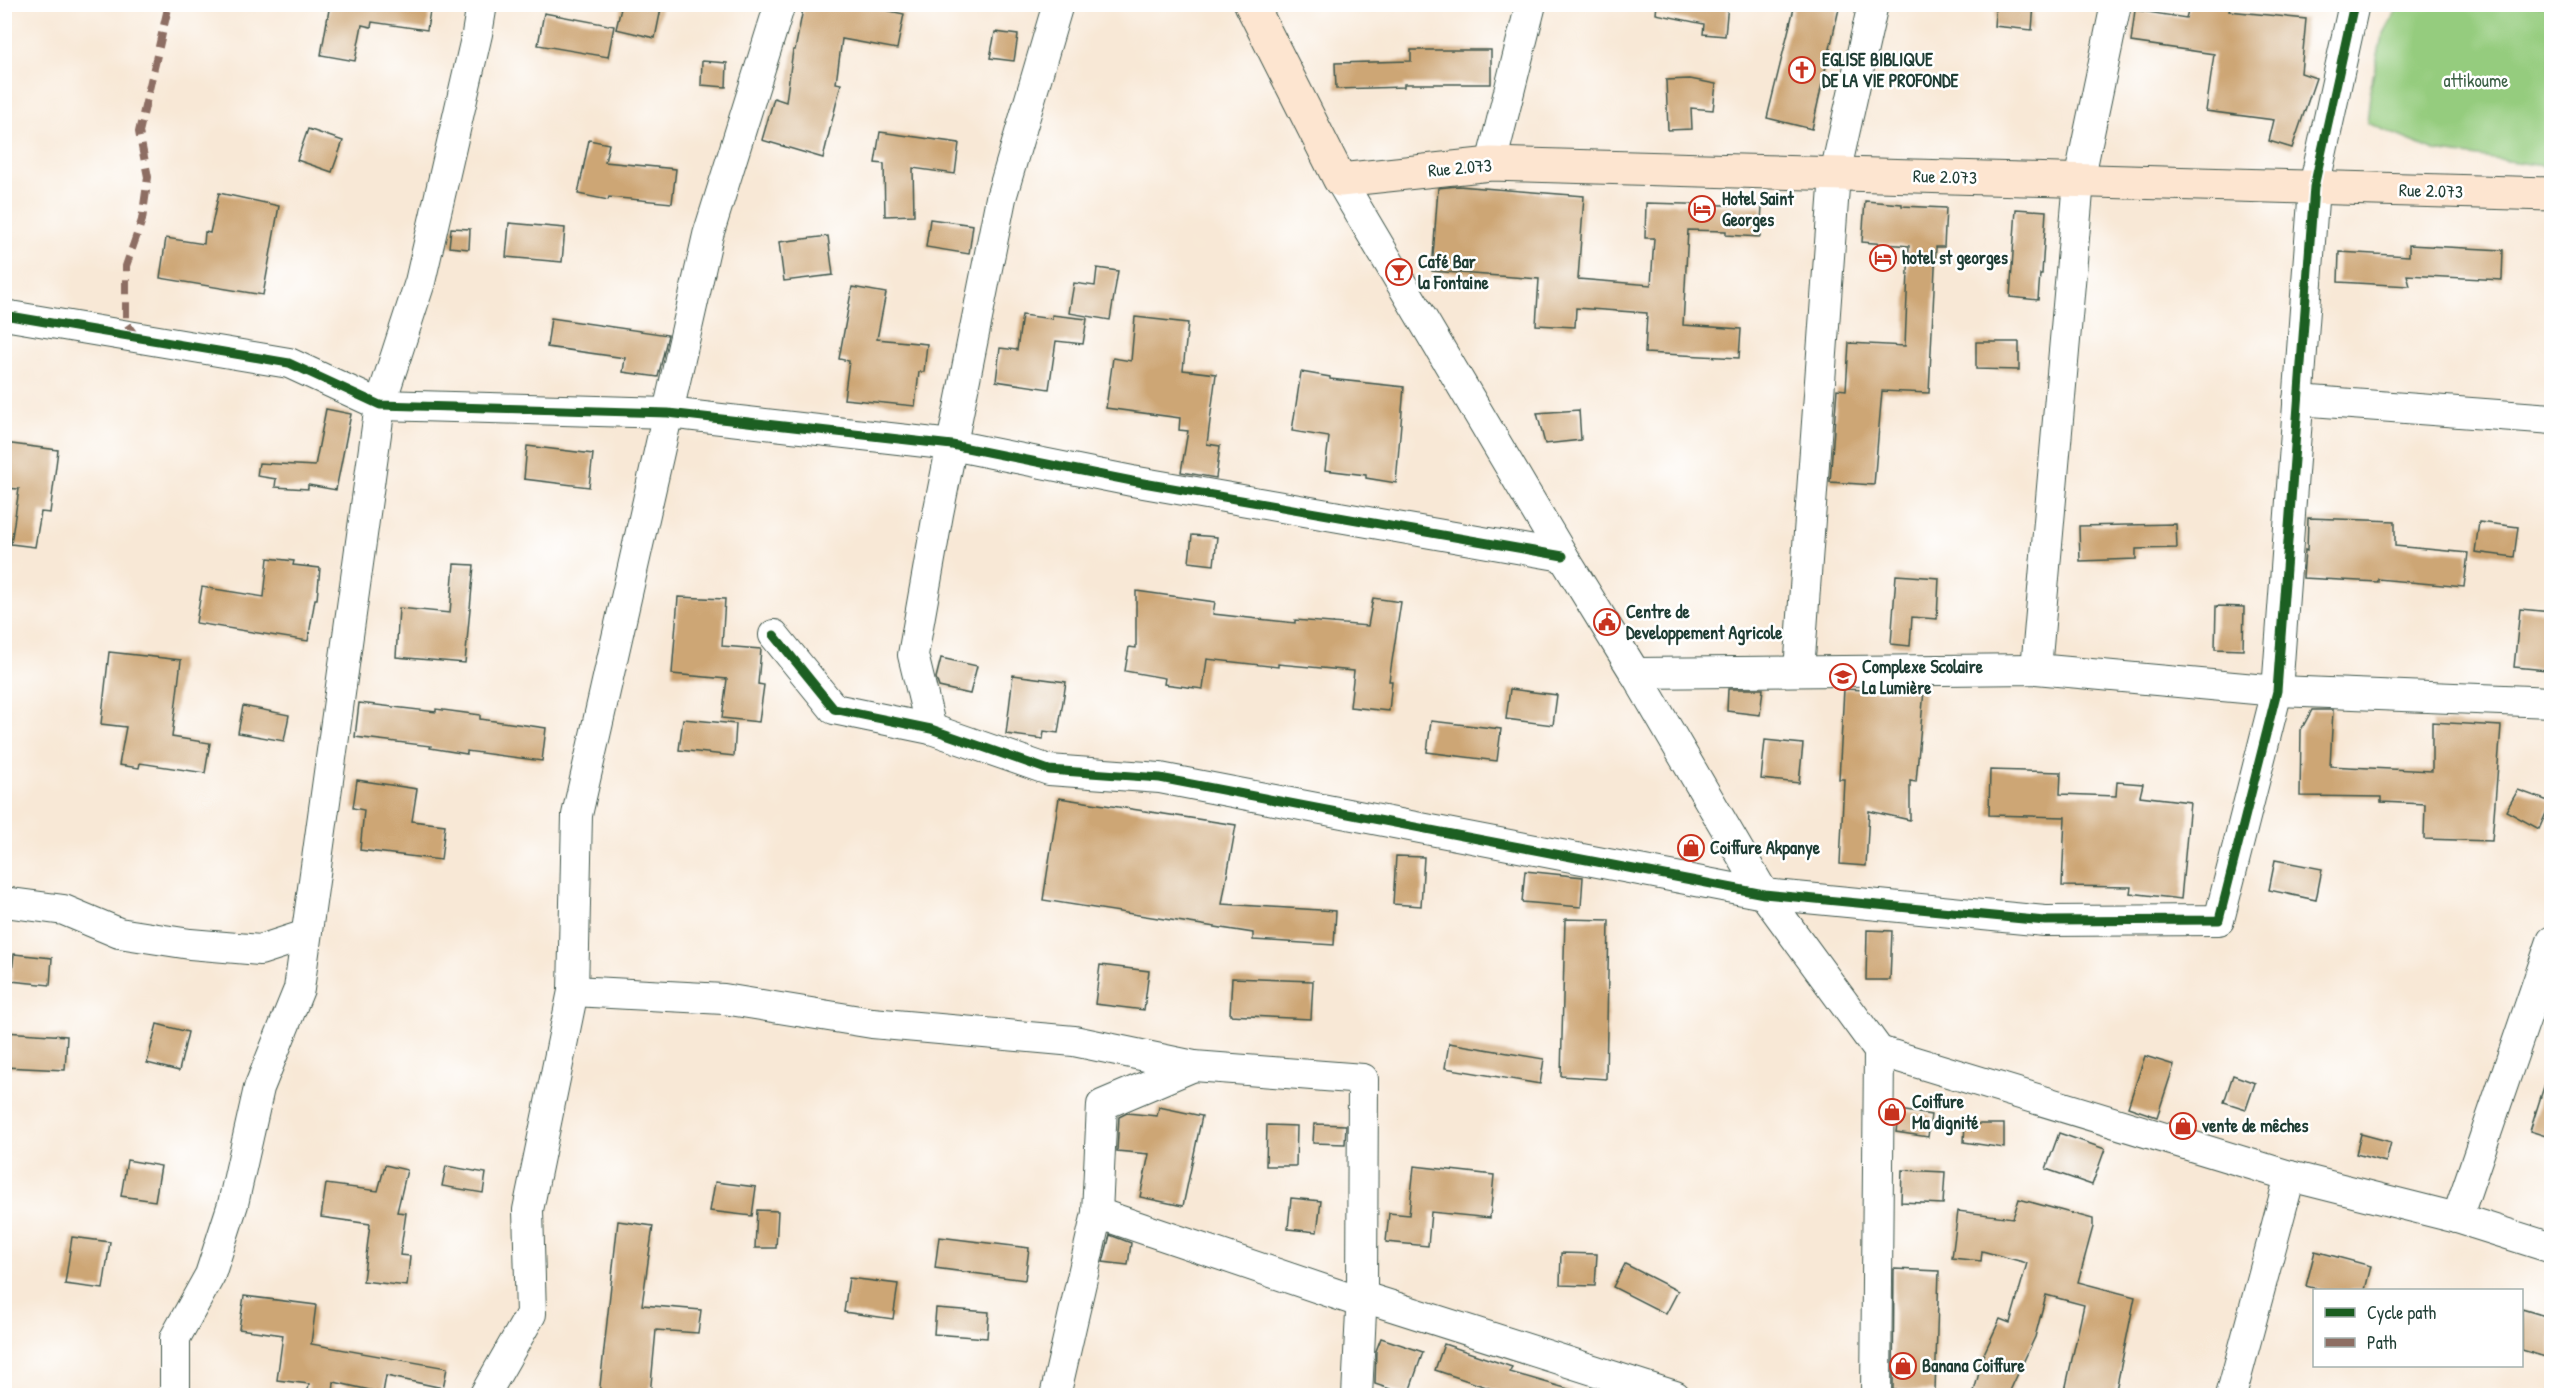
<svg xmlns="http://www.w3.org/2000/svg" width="2556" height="1400" viewBox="0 0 2556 1400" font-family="'Patrick Hand',sans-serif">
  <rect width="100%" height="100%" fill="#fff"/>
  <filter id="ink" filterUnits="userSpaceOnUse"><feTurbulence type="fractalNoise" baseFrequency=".0167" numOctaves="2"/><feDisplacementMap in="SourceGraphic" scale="12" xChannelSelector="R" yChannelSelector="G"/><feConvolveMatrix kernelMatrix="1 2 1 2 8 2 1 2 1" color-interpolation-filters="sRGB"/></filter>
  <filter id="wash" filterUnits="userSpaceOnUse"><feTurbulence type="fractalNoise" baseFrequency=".008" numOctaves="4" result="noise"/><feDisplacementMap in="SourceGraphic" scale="24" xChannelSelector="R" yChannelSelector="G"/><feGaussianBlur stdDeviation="1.35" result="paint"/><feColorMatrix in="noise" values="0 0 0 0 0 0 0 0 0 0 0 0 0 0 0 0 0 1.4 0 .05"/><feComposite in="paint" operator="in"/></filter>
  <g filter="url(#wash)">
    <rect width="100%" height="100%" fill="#f8e8d6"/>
    <path fill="#95cc7e" stroke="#5a8459" stroke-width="1.5" d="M2400,4L2551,5V167L2435,151L2367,123L2371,85L2382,37Z"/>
    <g id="blocks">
      <g fill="#cda675">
        <path d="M330,4H431L427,30L372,22L371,27L362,25L355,61L321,55Z"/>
        <path d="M622,4H662L655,38L616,29Z"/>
        <path d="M804,4H857L904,14L897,49L842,39L836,83L841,84L823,158L762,140L774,98L786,102L793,50H795Z"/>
        <path d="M1657,4H1728L1725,36L1703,34L1704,24L1656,14Z"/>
        <path d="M1795,4H1840L1812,129L1767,118Z"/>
        <path d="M1996,4H2034L2032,30L1994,26Z"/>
        <path d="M2190,4H2231L2229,11L2306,19L2301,73L2316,78L2292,148L2269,141L2274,120L2206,111L2214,54L2131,42L2135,10L2186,18Z"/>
        <path d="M544,13L614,26L608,57L538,45Z"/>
        <path d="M995,32L1018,35L1014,61L990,58Z"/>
        <path d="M1411,50H1491V84H1404V87L1336,89L1335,63L1411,61Z"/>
        <path d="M702,61L727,63L726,87L701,85Z"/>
        <path d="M1690,79L1716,84L1713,110L1691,108L1692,129L1668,130L1666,80Z"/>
        <path d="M308,129L343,141L332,172L297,160Z"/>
        <path d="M880,132L959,143L955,174L913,168L914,215L885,216L884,164L875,163Z"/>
        <path d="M589,140L609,144L605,162L676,169L672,203L609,197L608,200L578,194Z"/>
        <path d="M1458,186L1584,196L1578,279L1651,285L1654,238H1645L1646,203L1762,206L1760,237L1726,235V231L1688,230L1683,325L1741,329L1739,358L1645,353L1647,313L1576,308L1575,327L1536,325L1539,279L1432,271L1438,188Z"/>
        <path d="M219,193L279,206L263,295L160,278L166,238L204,244L205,232L210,233Z"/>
        <path d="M1865,201L1902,204V206L1946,208L1944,247H1936L1929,393L1882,391L1874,485L1830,482L1837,389L1846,390L1849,343L1905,346L1909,246L1862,242Z"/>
        <path d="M2016,209L2046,211L2042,274H2040L2038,300L2010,297Z"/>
        <path d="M930,219L973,225L969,254L926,247Z"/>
        <path d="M509,223L565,228L562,262L506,257Z"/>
        <path d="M451,228L470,229L469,249L449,247Z"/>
        <path d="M828,236L833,275L784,281L779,242Z"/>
        <path d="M2409,245L2503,250L2502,280L2407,275L2410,286L2338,282L2339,252L2409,256Z"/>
        <path d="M1097,268L1118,271L1110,320L1069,313L1074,283L1095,286Z"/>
        <path d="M852,287L886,293L877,339L927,344L924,372H919L915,406L844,399L849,361L839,359Z"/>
        <path d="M1022,315L1052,319V315L1087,319L1083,344L1056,341L1049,389L996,381L1000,348L1017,350Z"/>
        <path d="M1135,317L1188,323L1183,370L1216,374L1207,444L1220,446L1216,478L1181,472L1188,431L1179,430L1180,418L1106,408L1113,358L1131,361Z"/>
        <path d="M551,318L668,335L658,377L623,372L625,358L547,347Z"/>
        <path d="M1976,342H2019V370L1976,369Z"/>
        <path d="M1301,372L1330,377V379L1404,387L1396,483L1366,478V475L1325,470L1329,437L1292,431Z"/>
        <path d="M326,409L351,414L336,490L308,485V489L275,487L276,479L257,476L259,463L315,466Z"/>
        <path d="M1579,410L1581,440L1545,444L1537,413Z"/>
        <path d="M4,443L58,450L50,513L41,512L35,547L11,544L19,489L4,488Z"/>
        <path d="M527,446L593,454L589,487L524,479Z"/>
        <path d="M2308,518L2395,521V546L2468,553L2464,587L2378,579V582L2303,578L2305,550L2307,551Z"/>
        <path d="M2479,522L2518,527L2514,557L2475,552Z"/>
        <path d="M2176,524L2177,548L2136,549V559L2080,561L2079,526Z"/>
        <path d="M1192,535L1217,537L1214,565L1189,562Z"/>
        <path d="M268,558L294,561L293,565L320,568L317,599H315L308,641L196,623L202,587L264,597Z"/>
        <path d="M454,564L474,565L465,663L396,657L399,608L450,613Z"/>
        <path d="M1896,575L1939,578L1937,619L1912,617L1910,646L1891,644Z"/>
        <path d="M1136,591L1215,602L1213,614L1295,623V620L1368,626L1373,598L1401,602L1389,681H1392L1389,711L1350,707L1354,671L1278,664V667L1207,659L1203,689L1164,684L1165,678L1125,671L1129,647L1136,648Z"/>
        <path d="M678,597L725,599L722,646L761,649L758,684L764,685L759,722L722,718L727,679L672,674Z"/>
        <path d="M2216,606L2244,607L2243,650L2215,649Z"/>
        <path d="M2520,609L2552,612L2547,670L2514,667Z"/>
        <path d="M109,652L181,660L172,737L210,743L205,773L140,763L139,768L119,765L126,727L101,724Z"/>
        <path d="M941,658L977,666L970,694L939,687L936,678Z"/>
        <path d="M1013,675L1066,682L1058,733L1044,731L1043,739L1006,734Z"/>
        <path d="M1887,688L1924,690L1916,782L1910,781V820L1869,811L1866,866L1840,864L1844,779H1839L1844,689L1887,691Z"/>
        <path d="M1510,689L1557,695L1553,725L1506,719Z"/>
        <path d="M1728,689H1763L1760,715L1727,711Z"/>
        <path d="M359,703L436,712V709L480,715V719L546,728L542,761L467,751V754L430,748L431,746L355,737Z"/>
        <path d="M243,706L289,715L284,741L238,733Z"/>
        <path d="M2312,710H2333L2330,766L2348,767L2432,771V722L2501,726L2492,841L2424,839L2425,804L2381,802V797L2300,796L2301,730Z"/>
        <path d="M683,719L736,724L734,756L679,750Z"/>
        <path d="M1431,721L1501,729L1497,761L1427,752Z"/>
        <path d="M1765,740L1803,744L1799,783L1761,779Z"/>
        <path d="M1990,770L2061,772L2060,794L2116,796L2117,782L2143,784L2140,796L2190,802L2181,899L2130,893L2131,887L2062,886L2065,817L1989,815Z"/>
        <path d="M357,780L417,789L412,821L445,825L441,860L360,850L364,810L353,808Z"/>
        <path d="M2518,790L2551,802L2539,829L2506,811Z"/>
        <path d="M1059,798L1236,825L1222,904L1336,911L1334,945L1253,940V933L1043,900Z"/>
        <path d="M1396,856L1424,857L1421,906L1393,904Z"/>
        <path d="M2275,860L2322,869L2316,900L2269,890Z"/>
        <path d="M1525,871L1583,877L1581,907L1522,902Z"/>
        <path d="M1565,919L1609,920L1606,1079L1561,1076Z"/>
        <path d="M1867,930L1892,931L1890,980H1866Z"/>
        <path d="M14,954L52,958L50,985L11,981Z"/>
        <path d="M1100,965L1149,971L1144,1010L1095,1004Z"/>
        <path d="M1232,978L1313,981L1311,1019L1230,1015Z"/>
        <path d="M157,1024L188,1032L179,1071L147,1063Z"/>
        <path d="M4,1032L67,1036L65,1070L4,1067Z"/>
        <path d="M1449,1043L1544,1059L1540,1084L1445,1068Z"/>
        <path d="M2145,1056L2174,1065L2157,1117L2128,1107Z"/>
        <path d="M2233,1075L2255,1083L2246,1109L2224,1102Z"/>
        <path d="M2547,1077L2552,1078V1138L2530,1131Z"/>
        <path d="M1159,1107L1202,1116L1183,1206L1140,1197L1149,1154L1117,1151L1119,1117L1127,1113L1157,1116Z"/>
        <path d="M1899,1110L1931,1115L1928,1137L1896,1132Z"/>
        <path d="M1314,1124L1346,1125L1345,1144L1313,1143Z"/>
        <path d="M1965,1124H2004V1148L1964,1142Z"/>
        <path d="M1267,1125L1297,1126L1296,1166H1266Z"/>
        <path d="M2059,1133L2105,1149L2092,1185L2046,1169Z"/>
        <path d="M2361,1134L2391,1142L2386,1162L2356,1154Z"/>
        <path d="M127,1160L161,1166L155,1201L121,1196Z"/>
        <path d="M385,1165L407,1170L397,1212L406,1213L400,1255L410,1256L407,1286L363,1281L370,1224L321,1217L326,1184L378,1191Z"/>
        <path d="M446,1166L486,1173L483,1193L442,1186Z"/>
        <path d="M1414,1166L1494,1175L1490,1218L1431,1212L1428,1246L1386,1242L1389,1213L1409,1215Z"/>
        <path d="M1902,1170L1945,1172L1943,1204L1901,1202Z"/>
        <path d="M715,1182L756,1187L752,1216L710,1211Z"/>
        <path d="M1291,1198L1321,1201L1317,1232L1288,1229Z"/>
        <path d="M2019,1199L2093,1219V1227L2078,1282L2135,1297L2115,1395H2064L2084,1305L2046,1295L2035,1337L2008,1395H1973L1979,1373L1976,1371L2000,1319L2010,1323L2027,1263L1982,1251L1981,1261L1952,1258L1958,1211L2013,1218Z"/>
        <path d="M757,1210L778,1211L776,1248H755Z"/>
        <path d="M618,1221L653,1226L642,1305L701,1310L698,1333L656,1330L650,1395H599Z"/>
        <path d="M1110,1235L1131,1243L1128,1265L1103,1262Z"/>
        <path d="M72,1237L110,1242L103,1289L65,1284Z"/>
        <path d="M939,1237L1029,1248L1025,1280L935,1268Z"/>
        <path d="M2315,1251L2371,1266L2365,1290H2321L2306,1286Z"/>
        <path d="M1561,1253L1597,1254L1595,1286L1560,1285Z"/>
        <path d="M1625,1264L1678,1291L1666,1314L1613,1287Z"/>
        <path d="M1894,1269L1939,1271L1935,1391L1893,1390Z"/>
        <path d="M849,1278L898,1284L893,1319L844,1312Z"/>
        <path d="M244,1296L316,1305L311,1344L447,1368L443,1388L386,1376L383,1393L334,1382L333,1395H307L309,1384L277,1380L283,1335L239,1329Z"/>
        <path d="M936,1308L989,1312L987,1338L934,1334Z"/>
        <path d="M2522,1309L2552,1318V1359L2522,1350Z"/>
        <path d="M1381,1338L1423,1352L1408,1395L1375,1384L1376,1351Z"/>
        <path d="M1444,1344L1512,1367L1510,1372L1572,1390L1571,1395H1510L1435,1370Z"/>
      </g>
    </g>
  </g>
  <g filter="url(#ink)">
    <use href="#blocks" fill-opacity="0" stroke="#40574c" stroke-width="1.5"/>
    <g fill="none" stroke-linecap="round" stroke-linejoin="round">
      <defs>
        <g id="street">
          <path d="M1491,164L1531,4"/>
          <path d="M1340,180L1563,556L1635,673L1764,894L1879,1051L1876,1396"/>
          <path d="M4,315L289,363L380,405L668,413L952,445L1132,481L1563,556"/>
          <path d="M2298,400L2552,419"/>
          <path d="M774,635L834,709L931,729L1049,770L1160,778L1764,894L2045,921L2219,920L2277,691L2314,187L2354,4"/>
          <path d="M2036,669L2079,181L2116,4"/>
          <path d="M1799,671L1835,174L1873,4"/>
          <path d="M1635,673L2036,669L2277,691L2552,702"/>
          <path d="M931,729L913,655L938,514L1001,198L1058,4"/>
          <path d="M4,902L64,910L119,933L190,944L260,950L306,935"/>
          <path d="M573,991L724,999L872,1023L1074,1041L1194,1066L1363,1079L1362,1290L1357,1396"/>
          <path d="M1879,1051L2290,1176L2457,1218L2552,1248"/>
          <path d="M1097,1213L1360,1302L1373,1300L1675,1396"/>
          <path d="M2457,1218L2552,941"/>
          <path d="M175,1396V1338L210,1275L233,1204L259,1088L299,989L380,405L420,282L477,34L482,4"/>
          <path d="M484,1396L531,1314L528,1210L573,991L577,815L708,235L780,4"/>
          <path d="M1055,1396L1097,1213L1102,1105L1194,1066"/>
          <path d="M2231,1396L2290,1176"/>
        </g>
        <path id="secondary" d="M1251,4L1340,180L1491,164L2552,194"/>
      </defs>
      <use href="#street" stroke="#40574c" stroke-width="32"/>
      <use href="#secondary" stroke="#40574c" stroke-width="35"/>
      <use href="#street" stroke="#fff" stroke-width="30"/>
      <use href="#secondary" stroke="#fde5d0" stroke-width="33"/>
      <path stroke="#8d6e63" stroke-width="8" stroke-dasharray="15 8" stroke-linecap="butt" d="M136,337L126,323V266L142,220L148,177L139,132L169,4"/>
      <defs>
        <g id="cycleway">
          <path d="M4,315L289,363L380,405L668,413L952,445L1132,481L1563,556"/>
          <path d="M774,635L834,709L931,729L1049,770L1160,778L1764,894L2045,921L2219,920L2277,691L2314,187L2354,4"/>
        </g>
      </defs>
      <use href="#cycleway" stroke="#fff" stroke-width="13"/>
      <use href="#cycleway" stroke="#1b5e20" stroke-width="9"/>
    </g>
  </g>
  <defs>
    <symbol id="church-ring" viewBox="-11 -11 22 22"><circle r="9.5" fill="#fff" stroke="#c8321e" stroke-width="1.5"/><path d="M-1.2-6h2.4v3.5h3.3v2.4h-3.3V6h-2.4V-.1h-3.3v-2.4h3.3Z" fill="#c8321e"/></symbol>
    <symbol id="hotel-ring" viewBox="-11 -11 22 22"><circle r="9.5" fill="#fff" stroke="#c8321e" stroke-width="1.5"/><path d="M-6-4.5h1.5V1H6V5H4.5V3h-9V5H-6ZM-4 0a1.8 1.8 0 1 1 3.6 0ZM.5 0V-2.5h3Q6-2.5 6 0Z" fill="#c8321e"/></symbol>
    <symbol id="bar-ring" viewBox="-11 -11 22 22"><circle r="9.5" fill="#fff" stroke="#c8321e" stroke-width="1.5"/><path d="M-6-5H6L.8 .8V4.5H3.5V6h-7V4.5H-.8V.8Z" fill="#c8321e"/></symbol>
    <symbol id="civic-ring" viewBox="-11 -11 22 22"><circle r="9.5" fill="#fff" stroke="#c8321e" stroke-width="1.5"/><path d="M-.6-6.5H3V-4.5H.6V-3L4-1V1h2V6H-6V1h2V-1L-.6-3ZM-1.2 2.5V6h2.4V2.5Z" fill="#c8321e"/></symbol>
    <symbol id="school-ring" viewBox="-11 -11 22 22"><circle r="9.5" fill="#fff" stroke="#c8321e" stroke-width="1.5"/><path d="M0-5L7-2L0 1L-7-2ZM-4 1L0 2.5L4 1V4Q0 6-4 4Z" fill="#c8321e"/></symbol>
    <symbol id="shop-ring" viewBox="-11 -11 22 22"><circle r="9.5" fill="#fff" stroke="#c8321e" stroke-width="1.5"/><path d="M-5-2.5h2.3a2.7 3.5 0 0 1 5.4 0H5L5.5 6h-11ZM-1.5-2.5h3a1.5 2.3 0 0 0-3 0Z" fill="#c8321e"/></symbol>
  </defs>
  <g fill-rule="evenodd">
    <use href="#church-ring" x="1787" y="55" width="30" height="30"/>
    <use href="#hotel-ring" x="1687" y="194" width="30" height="30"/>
    <use href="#hotel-ring" x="1868" y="243" width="30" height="30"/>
    <use href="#bar-ring" x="1384" y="257" width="30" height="30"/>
    <use href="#civic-ring" x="1592" y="607" width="30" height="30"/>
    <use href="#school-ring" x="1828" y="662" width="30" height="30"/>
    <use href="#shop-ring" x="1676" y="833" width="30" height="30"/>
    <use href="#shop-ring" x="1877" y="1097" width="30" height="30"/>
    <use href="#shop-ring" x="2168" y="1111" width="30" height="30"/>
    <use href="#shop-ring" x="1888" y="1351" width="30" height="30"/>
  </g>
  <g text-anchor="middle" stroke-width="5" stroke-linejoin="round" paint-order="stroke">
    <g font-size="18" font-weight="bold" fill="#1f3d34" stroke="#fff" text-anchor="start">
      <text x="1822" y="66">EGLISE BIBLIQUE<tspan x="1822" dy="21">DE LA VIE PROFONDE</tspan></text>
      <text x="1722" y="205">Hotel Saint<tspan x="1722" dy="21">Georges</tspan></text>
      <text x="1902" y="264">hotel st georges</text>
      <text x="1418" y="268">Café Bar<tspan x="1418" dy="21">la Fontaine</tspan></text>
      <text x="1626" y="618">Centre de<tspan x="1626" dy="21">Developpement Agricole</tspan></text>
      <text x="1862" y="673">Complexe Scolaire<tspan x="1862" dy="21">La Lumière</tspan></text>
      <text x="1710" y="854">Coiffure Akpanye</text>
      <text x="1912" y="1108">Coiffure<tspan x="1912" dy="21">Ma dignité</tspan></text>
      <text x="2202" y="1132">vente de mêches</text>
      <text x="1922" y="1372">Banana Coiffure</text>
    </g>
    <g font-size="18" fill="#3c6146" stroke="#fff">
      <text x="2476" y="87">attikoume</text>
    </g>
    <g font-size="18" fill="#1f3d34" stroke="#fff">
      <text transform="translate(1460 168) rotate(-5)" y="6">Rue 2.073</text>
      <text transform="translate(1945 177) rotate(2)" y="6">Rue 2.073</text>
      <text transform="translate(2431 191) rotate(2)" y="6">Rue 2.073</text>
    </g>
  </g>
  <rect width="2556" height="1400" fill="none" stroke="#fff" stroke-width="24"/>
  <rect x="2313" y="1289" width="210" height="78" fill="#ffffff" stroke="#a5b1ae" stroke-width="1.5"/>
  <rect x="2325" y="1308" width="30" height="9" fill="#1b5e20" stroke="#a5b1ae" stroke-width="1.5"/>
  <text x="2367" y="1319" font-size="18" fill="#1f3d34">Cycle path</text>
  <rect x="2325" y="1338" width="30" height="9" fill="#8d6e63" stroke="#a5b1ae" stroke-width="1.5"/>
  <text x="2367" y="1349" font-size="18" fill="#1f3d34">Path</text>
</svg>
